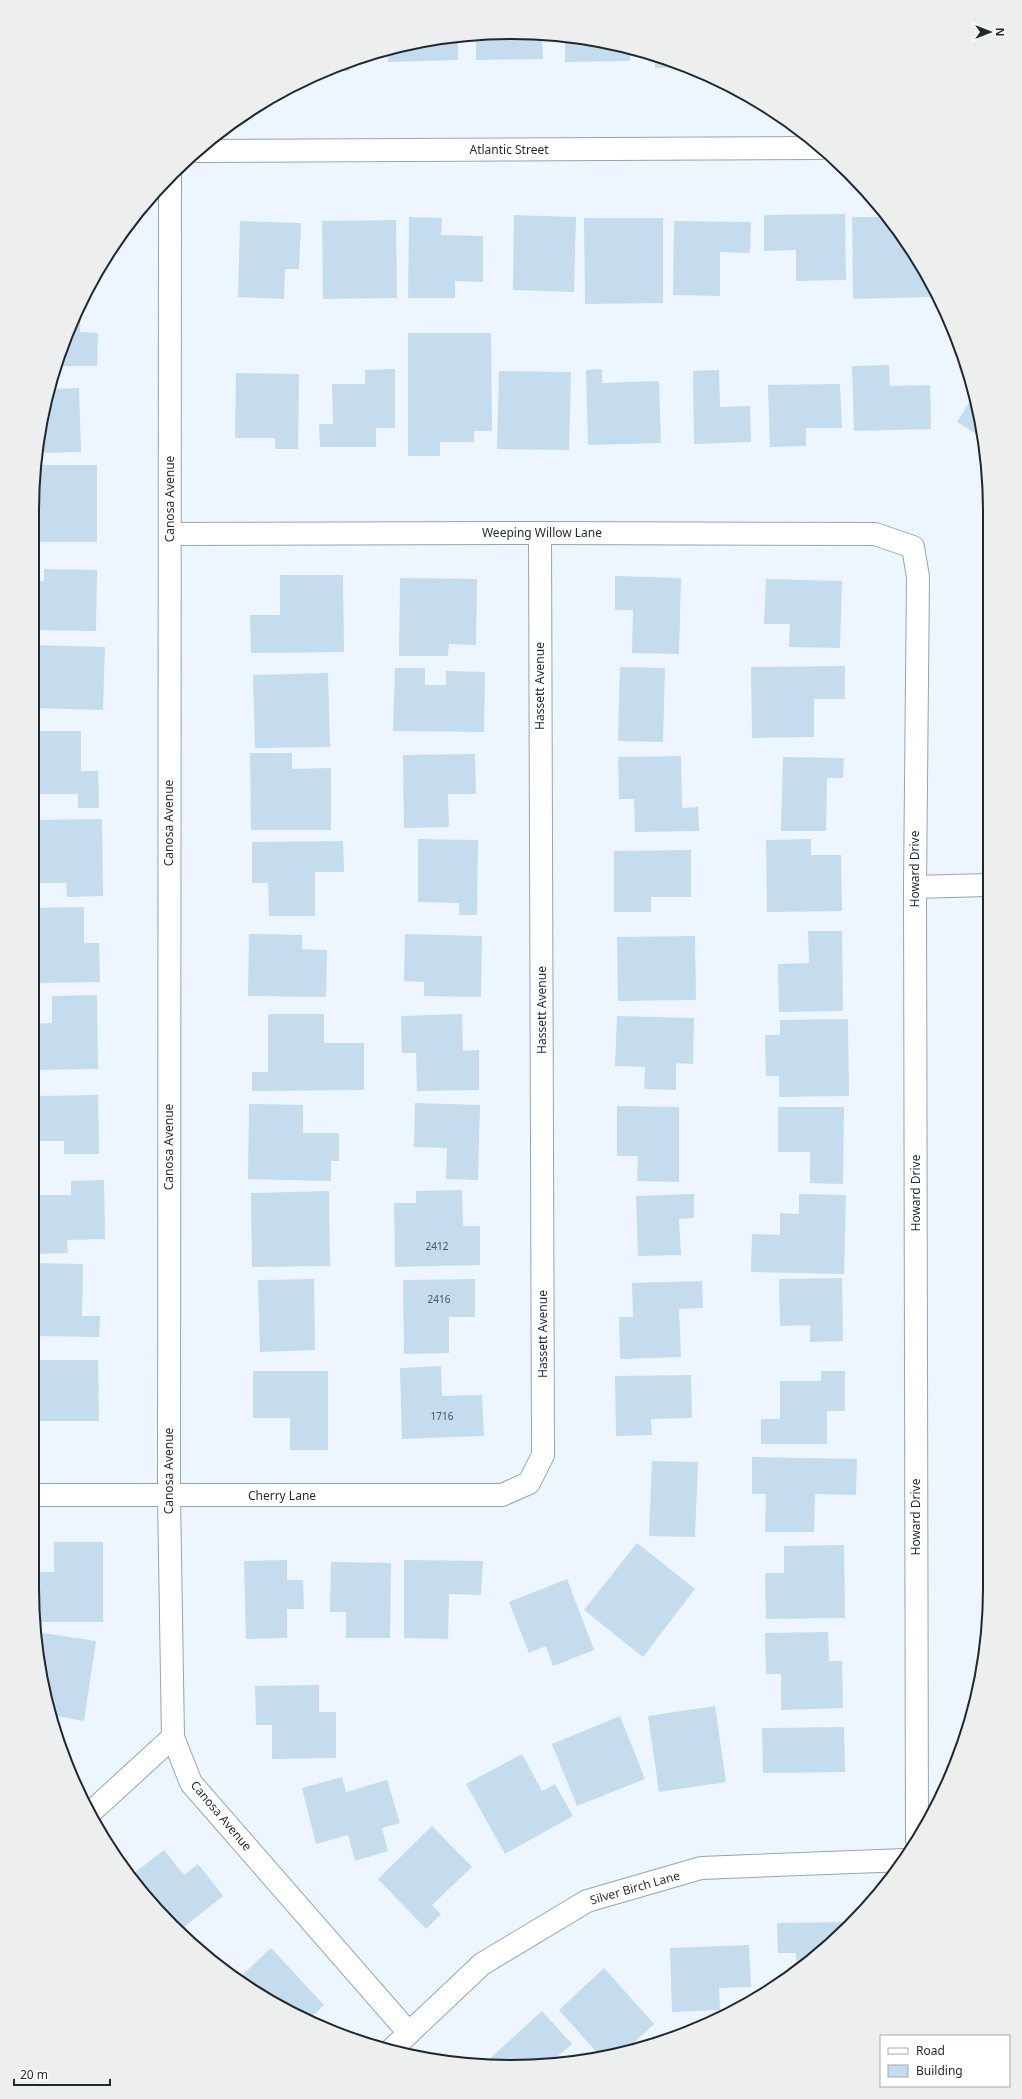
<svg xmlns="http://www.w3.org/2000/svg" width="1022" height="2099" viewBox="0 0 1022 2099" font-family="'Noto Sans',sans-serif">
  <rect width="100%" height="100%" fill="#edf6fe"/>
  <g fill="#c4dced">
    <path d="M511,32L542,35L543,59L476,60V36Z"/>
    <path d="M458,37V60L388,62V50L418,41Z"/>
    <path d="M565,37L605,41L630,49V61L565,62Z"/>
    <path d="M655,56L690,67L655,68Z"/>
    <path d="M350,62V71H323L328,68Z"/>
    <path d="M845,214L846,280L796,281V250L764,251V215Z"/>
    <path d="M514,215L576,217L574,292L513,290Z"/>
    <path d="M409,217L442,218L441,235L483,236V282L455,281V298H408Z"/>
    <path d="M852,217H888L891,220L930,287V297L853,299Z"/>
    <path d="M584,218H663V303L585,304Z"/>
    <path d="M396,220L397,298L323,299L322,221Z"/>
    <path d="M240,221L301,223L299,269H285L284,299L238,297Z"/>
    <path d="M674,221L751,222L750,253L720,252V296L673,295Z"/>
    <path d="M81,305L80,332L98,333L97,366H57L69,327Z"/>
    <path d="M408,333H491L492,431H474V442H440V456H408Z"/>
    <path d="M889,365L890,386L930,385L931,429L854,431L852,366Z"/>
    <path d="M395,369V428H376V447H320L319,424H333L332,384H365V370Z"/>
    <path d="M602,369V383L659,381L661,443L588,445L586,370Z"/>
    <path d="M719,370L720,407L750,406L751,442L694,444L693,371Z"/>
    <path d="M499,371L571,372L569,450L497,449Z"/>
    <path d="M236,373L299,374L298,449H275V438H235Z"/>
    <path d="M840,384L842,428H806V446L770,447L768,385Z"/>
    <path d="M79,388L81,452L38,453L41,417L50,389Z"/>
    <path d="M972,398L974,403L983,438L957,422Z"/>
    <rect x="39" y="465" width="58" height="77"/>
    <path d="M44,569L97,570L96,631L32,630V581H44Z"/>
    <path d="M280,575H343L344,652L251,653L250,615H280Z"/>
    <path d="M615,576L681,578L679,654L632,653L633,610H615Z"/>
    <path d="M400,578L477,579L476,645L449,644L448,656H399Z"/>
    <path d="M766,579L842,581L840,648L789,647L790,624H764Z"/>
    <path d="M32,645L105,647L103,710L32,708Z"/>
    <path d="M845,666V699H814V737L752,738L751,667Z"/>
    <path d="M620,667L665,668L663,742L618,741Z"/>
    <path d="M395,668H425V685H446V671L485,672L484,732L393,731Z"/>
    <path d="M328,673L330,747L255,748L253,675Z"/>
    <path d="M35,731H81V771H98L99,808H78V794H35Z"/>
    <path d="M250,753H292V769L331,768V830H251Z"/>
    <path d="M475,754L476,794H448L449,827L404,828L403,755Z"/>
    <path d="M681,756L682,808L698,807L699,831L635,832L634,799H619L618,757Z"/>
    <path d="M783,757L844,758L843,778H827L826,831H781Z"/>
    <path d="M102,819L103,896L67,897L66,883H32V820Z"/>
    <path d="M418,839L478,840L477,915H459V903L418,902Z"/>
    <path d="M811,839V855H841L842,911L767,912L766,840Z"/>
    <path d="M343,841L344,872H315V916H269L268,883H252V842Z"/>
    <path d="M691,850V897H651V912H614V851Z"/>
    <path d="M84,907V943H99L100,982L38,983V955H32V908Z"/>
    <path d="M808,931H842L843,1011L779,1012L778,964L809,963Z"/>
    <path d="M249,934L302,935V949L327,950L326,997L248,996Z"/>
    <path d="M405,934L482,936L481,997L424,996V982L404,981Z"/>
    <path d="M695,936L696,1000L618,1001L617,937Z"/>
    <path d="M97,995L98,1069L34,1070V1024L52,1023V996Z"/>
    <path d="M268,1014H324V1043H364V1090L252,1091V1072H268Z"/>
    <path d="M462,1014L463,1051L479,1050V1090L417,1091L416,1053H402L401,1016Z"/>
    <path d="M617,1016L694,1018L693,1064L676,1063V1090L644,1089L645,1067L615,1066Z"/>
    <path d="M848,1019L849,1096L779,1097V1076H766L765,1035H780V1020Z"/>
    <path d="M98,1095L99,1154H64V1141H32V1096Z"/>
    <path d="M415,1103L480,1105L478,1180L446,1179L447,1148L414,1147Z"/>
    <path d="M249,1104L303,1105V1133H339V1161H331V1181L248,1179Z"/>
    <path d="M617,1106L679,1107V1182L637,1181L638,1156H617Z"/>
    <path d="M778,1107H844L843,1184L810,1183V1152H778Z"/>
    <path d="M104,1180L105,1239L67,1240L68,1253L32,1254V1195H71V1181Z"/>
    <path d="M462,1190L463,1226H480V1265L395,1267L394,1203H416V1191Z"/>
    <path d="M329,1191L330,1266L252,1267L251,1193Z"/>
    <path d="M694,1194V1218L679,1219L681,1255L638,1256L636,1196Z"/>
    <path d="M799,1194L846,1195L844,1274L751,1272L752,1234L780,1235V1213L799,1214Z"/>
    <path d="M32,1263L83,1264L82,1316H100L99,1337L32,1336Z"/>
    <path d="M842,1278L843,1341L810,1342V1325L780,1326L779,1279Z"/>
    <path d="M314,1279L315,1350L260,1352L258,1280Z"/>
    <path d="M475,1279V1317H449V1353L404,1354L403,1280Z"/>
    <path d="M702,1281L703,1308L679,1309L681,1357L620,1359L619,1317H633L632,1283Z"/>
    <path d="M32,1360H98L99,1421H32Z"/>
    <path d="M441,1366L442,1396L482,1395L484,1436L402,1439L400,1368Z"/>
    <path d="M253,1371H328V1450H290V1418H253Z"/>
    <path d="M821,1371H845V1411H827V1444H761V1419H780V1381H821Z"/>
    <path d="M691,1375L692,1418L651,1419L652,1435L616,1436L615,1376Z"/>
    <path d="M752,1457L857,1459L856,1495L815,1494L814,1532H765L766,1494H752Z"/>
    <path d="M652,1461L698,1462L695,1537L649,1536Z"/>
    <path d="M54,1542H103V1622H35L32,1572H54Z"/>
    <path d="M637,1543L695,1589L643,1657L584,1610Z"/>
    <path d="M844,1545L845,1618L766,1619L765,1573H784V1546Z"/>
    <path d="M287,1560V1580H303L304,1609H287V1638L246,1639L244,1561Z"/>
    <path d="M404,1560L483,1561L481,1595L449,1594L448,1639L404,1638Z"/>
    <path d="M331,1562L391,1563L390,1638H346V1612H330Z"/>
    <path d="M567,1579L594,1650L553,1666L546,1646L529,1653L509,1602Z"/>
    <path d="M986,1588L990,1589L986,1626H985Z"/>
    <path d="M36,1632L96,1641L84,1721L50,1715L43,1688L44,1683L41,1681Z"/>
    <path d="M828,1632L829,1661H842L843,1708L781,1710V1674H766L765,1633Z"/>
    <path d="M319,1685V1712H336V1758L272,1759V1725H256L255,1686Z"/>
    <path d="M715,1706L726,1782L659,1792L648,1716Z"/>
    <path d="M620,1716L645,1779L577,1806L552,1744Z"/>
    <path d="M844,1727L845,1772L763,1773L762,1728Z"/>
    <path d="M522,1754L542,1791L555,1784L573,1816L505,1854L466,1784Z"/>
    <path d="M342,1777L346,1792L387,1780L400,1823L382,1828L388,1851L355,1861L348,1835L316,1844L302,1788Z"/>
    <path d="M432,1826L472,1867L432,1905L441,1914L426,1929L378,1879Z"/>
    <path d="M164,1850L184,1875L198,1864L223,1896L179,1931L129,1877Z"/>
    <path d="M846,1922V1927L797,1972L796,1953H778L777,1923Z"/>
    <path d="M749,1945L751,1987L719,1988L720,2010L672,2012L670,1948Z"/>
    <path d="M271,1948L324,2005L307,2021L271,2003L238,1979Z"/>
    <path d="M604,1968L654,2024L625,2051L601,2057L559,2010Z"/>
    <path d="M542,2011L572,2044L549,2064L487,2066L485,2063Z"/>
  </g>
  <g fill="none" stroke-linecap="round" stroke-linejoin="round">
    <defs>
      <g id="street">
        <path d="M198,151L820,148"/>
        <path d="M170,175L169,1496L173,1737L191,1783L409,2033"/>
        <path d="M170,534L540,533L875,534L913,547L918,577L915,887L917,1840"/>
        <path d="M915,887L987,885"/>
        <path d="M32,1495H502L529,1483L543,1455L540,533"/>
        <path d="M90,1813L173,1737"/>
        <path d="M391,2050L482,1964L587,1901L701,1868L905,1860"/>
      </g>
    </defs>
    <use href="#street" stroke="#90a6b7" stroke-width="24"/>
    <use href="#street" stroke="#fff" stroke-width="22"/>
  </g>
  <g text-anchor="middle" stroke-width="3" stroke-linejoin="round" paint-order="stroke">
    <g font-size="10" fill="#48555e">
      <text x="437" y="1250">2412</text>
      <text x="439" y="1303">2416</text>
      <text x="442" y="1420">1716</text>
    </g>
    <g font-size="12" fill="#1f282f" stroke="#fff">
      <text x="509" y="154">Atlantic Street</text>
      <text transform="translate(170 499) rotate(-90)" y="4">Canosa Avenue</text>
      <text x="542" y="537">Weeping Willow Lane</text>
      <text transform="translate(540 686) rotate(-90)" y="4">Hassett Avenue</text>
      <text transform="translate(169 823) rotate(-90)" y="4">Canosa Avenue</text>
      <text transform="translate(915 869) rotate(-90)" y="4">Howard Drive</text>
      <text transform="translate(542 1010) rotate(-90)" y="4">Hassett Avenue</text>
      <text transform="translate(169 1147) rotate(-90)" y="4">Canosa Avenue</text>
      <text transform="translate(916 1193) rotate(-90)" y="4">Howard Drive</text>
      <text transform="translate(543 1334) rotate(-90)" y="4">Hassett Avenue</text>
      <text transform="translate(169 1471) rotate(-90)" y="4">Canosa Avenue</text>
      <text x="282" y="1500">Cherry Lane</text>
      <text transform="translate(916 1517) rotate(-90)" y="4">Howard Drive</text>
      <text transform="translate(221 1816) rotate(50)" y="4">Canosa Avenue</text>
      <text transform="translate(635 1888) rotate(-16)" y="4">Silver Birch Lane</text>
    </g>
  </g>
  <path d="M0 0H1022V2099H0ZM511 39H511A472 472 0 0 1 983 511V1588A472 472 0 0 1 511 2060H511A472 472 0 0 1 39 1588V511A472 472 0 0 1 511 39Z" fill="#edeeee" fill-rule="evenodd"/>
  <path fill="none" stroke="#1f282f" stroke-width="2" d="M511 39H511A472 472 0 0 1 983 511V1588A472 472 0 0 1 511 2060H511A472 472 0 0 1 39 1588V511A472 472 0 0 1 511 39Z"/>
  <rect x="880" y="2035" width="130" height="52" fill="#ffffff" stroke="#a5a9ac"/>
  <rect x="888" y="2048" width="20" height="6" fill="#ffffff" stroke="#a5a9ac"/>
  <text x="916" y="2055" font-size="12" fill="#1f282f">Road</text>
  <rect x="888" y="2065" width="20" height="12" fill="#c4dced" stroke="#a5a9ac"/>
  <text x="916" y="2075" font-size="12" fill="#1f282f">Building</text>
  <g transform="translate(990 32) rotate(90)" stroke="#ffffff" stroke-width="3" paint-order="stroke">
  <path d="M0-3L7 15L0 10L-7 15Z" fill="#1f282f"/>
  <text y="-6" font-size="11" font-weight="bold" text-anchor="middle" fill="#1f282f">N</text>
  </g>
  <path d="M14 2079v6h96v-6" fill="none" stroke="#1f282f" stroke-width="2"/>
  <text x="20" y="2079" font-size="12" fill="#1f282f" stroke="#ffffff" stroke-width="3" paint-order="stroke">20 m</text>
</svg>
